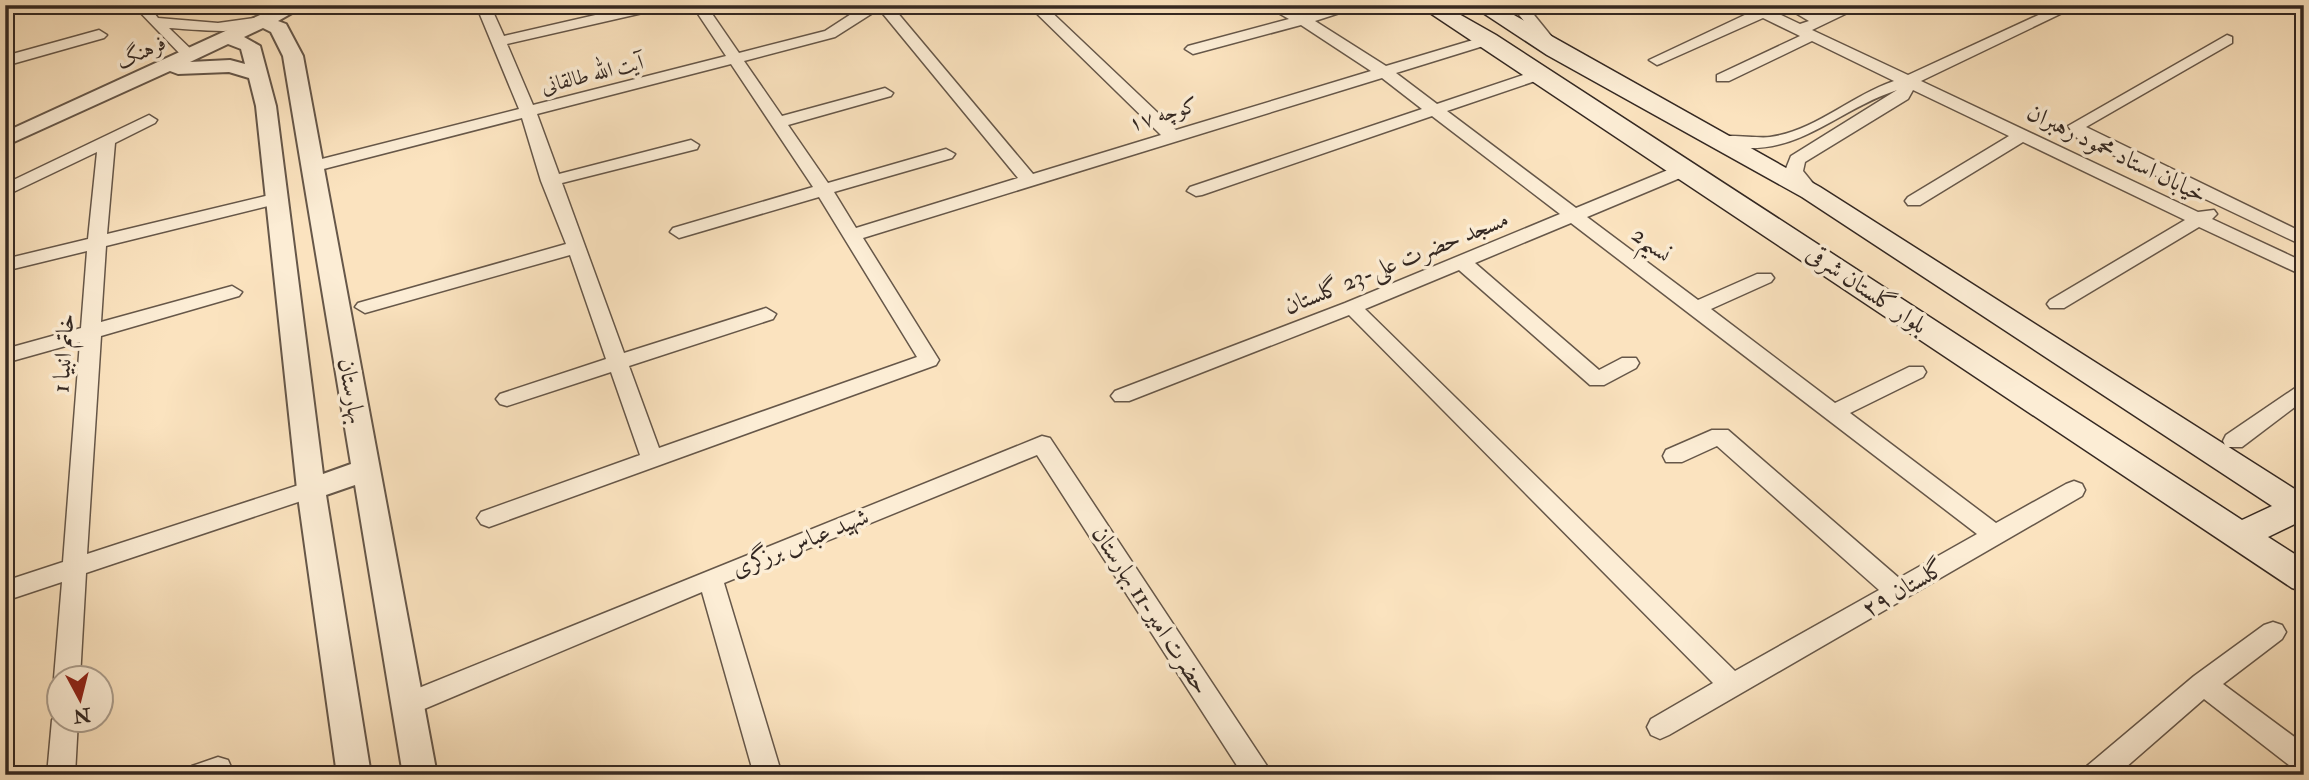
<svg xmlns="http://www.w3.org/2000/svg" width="2309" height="780" viewBox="0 0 2309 780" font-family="'IM FELL Double Pica',Amiri,serif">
  <rect width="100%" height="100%" fill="#fbe3bf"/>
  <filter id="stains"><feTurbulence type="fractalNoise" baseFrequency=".00286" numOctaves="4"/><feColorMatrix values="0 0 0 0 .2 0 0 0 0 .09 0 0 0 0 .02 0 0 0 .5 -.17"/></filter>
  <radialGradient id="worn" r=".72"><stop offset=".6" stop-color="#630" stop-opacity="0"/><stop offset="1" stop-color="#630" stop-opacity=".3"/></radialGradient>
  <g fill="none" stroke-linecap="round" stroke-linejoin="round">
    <defs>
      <g id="minor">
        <path d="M133,5H148L158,18L218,23L262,17L269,21C252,37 192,29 169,28L197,55L189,60L184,58Z"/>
        <path d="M476,5H490L504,36L639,5L649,9L647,12L507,44L533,105L726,56L692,5H706L739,53L825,31L865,5H891L1033,174L1161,135L1028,5H1044L1176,130L1371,71L1301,25L1193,54L1185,49L1188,46L1289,19L1264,5H1283L1304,15L1339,5H1364L1315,21L1386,66L1483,37H1493V43L1396,73L1437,104L1535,71H1547V77L1447,111L1576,208L1680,165H1692L1695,169L1692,173L1587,217L1698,300L1757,274H1771L1774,278L1771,282L1711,309L1835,403L1909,367H1923L1926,372L1923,377L1850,413L1996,523L2066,484L2074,481L2082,484L2085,490L2082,496L1669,735L1660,739L1651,735L1647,727L1651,719L1713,683L1349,315L1129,401H1115L1111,396L1115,391L1345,303L1560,214L1432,116L1202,195L1196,196L1187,191L1190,187L1422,109L1382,78L863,238L939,360L936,365L489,527L481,524L477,518L481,512L640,455L611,372L507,406L500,404L496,399L500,394L606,359L570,255L365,313L355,307L358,303L566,244L541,181L522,118L312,172L303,167L306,163L519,109ZM879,9L1018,178L856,228L834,192L952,158L955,154L946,149L828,183L788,125L891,96L893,93L885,88L782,116L744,61L835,37ZM731,64L813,187L673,228L670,232L679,238L819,197L917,357L659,448L629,366L773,319L776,314L766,308L624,353L562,183L697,149L699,145L691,140L559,174L537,114ZM1571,223L1977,534L1899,578L1728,430H1712L1666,450L1663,456L1666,462H1682L1717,446L1879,590L1735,671L1365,309L1459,270L1590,385H1604L1636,368L1639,363L1636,358H1622L1599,370L1475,263Z"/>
        <path d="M1511,5H1526L1560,47V53H1550Z"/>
        <path d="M1741,5H1760L1800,24L1809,21L1782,5H1801L1821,15L1844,5H1864L1812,30L1908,75L2060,5H2079L1921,81L2198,212L2214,210L2217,214L2212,219L2304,262V276L2199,227L2064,308H2050L2047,304L2050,300L2185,220L2023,142L1920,205H1908L1905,201L1908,197L2009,136L1913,90L1908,99L1805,162L1803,171L1820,192L1811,197L1805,196L1785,171L1791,156L1897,90C1829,113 1795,163 1715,144L1713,140C1720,132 1756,139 1770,137C1815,131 1852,95 1894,81L1812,41L1729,81H1717V75L1800,36L1763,18L1662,63L1657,65L1649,60L1751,12Z"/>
        <path d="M99,30L107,35L104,38L5,66V56Z"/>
        <path d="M2227,35L2232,37V43L2086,127L2304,233V246L2077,138L2068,126Z"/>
        <path d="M149,115L157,120L155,123L115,143L107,234L278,193L287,198L284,202L106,246L101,322L232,286L242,292L239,296L101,336L87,554L311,481L319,483L322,489L319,495L86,573L80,678H60V686L54,678L62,582L5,601V581L63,562L80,342L5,363V349L81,328L87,251L5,271V259L88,239L97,152L5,196V184Z"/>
        <path d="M2304,382V400L2242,447H2226L2223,441L2226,435Z"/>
        <path d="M1042,436L1050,438L1273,775H1243L1037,455L724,583L782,775H754L702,592L417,712L408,715L399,712L395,704L399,696Z"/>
        <path d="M2273,622L2282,625L2286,632L2282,639L2223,684L2304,744V772L2294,769L2204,699L2117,775H2083L2087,766L2194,676L2264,625Z"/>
        <path d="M60,710V720H78L75,775H47L52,720Z"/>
        <path d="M218,757L228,760L232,769L229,775H188L192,766Z"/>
      </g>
      <path id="tertiary" d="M282,5H306L278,21L286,24L303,56L437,775H403L355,485L326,495L371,775H337L297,489L256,106L249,78L229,72L178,74L170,71L5,146V132ZM263,28L271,32L283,56L351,464L323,474L276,106L260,46L244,37ZM228,44L241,49L245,64L230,60L190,62Z"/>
      <path id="secondary" d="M1418,5H1443L1496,35L2242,520L2272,506L1802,197L1547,55L1471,5H1496L1820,187L2304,495V523L2299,522L2268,537L2304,560V592L2292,588Z"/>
    </defs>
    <use href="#minor" stroke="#665749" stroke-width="3"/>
    <use href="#tertiary" stroke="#665749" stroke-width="4"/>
    <use href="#secondary" stroke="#342822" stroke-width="3"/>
    <use href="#minor" fill="#fcedd5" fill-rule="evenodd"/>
    <use href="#tertiary" fill="#fcedd5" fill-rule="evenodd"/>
    <use href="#secondary" fill="#fcedd5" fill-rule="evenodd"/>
  </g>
  <g text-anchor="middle" stroke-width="7" stroke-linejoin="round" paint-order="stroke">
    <g font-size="21" fill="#342822" stroke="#fcedd5">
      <text transform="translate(141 52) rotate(-25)" y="7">فرهنگ</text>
      <text transform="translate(592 74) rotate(-14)" y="7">آیت الله طالقانی</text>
      <text transform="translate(1163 114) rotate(-17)" y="7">کوچه ۱۷</text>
    </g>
    <g font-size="24" fill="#342822" stroke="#fcedd5">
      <text transform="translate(2117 153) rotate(26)" y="8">خیابان استاد محمود رهبران</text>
      <text transform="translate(1652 244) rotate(37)" y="8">نسیم2</text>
      <text transform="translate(1396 262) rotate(-22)" y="8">مسجد حضرت علی-23 گلستان</text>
      <text transform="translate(1867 289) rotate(34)" y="8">بلوار گلستان شرقی</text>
      <text transform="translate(63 353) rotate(-86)" y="8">خاتم انبیا 1</text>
      <text transform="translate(352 391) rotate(80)" y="8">بهارستان</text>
      <text transform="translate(800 542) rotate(-22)" y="8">شهید عباس برزگری</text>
      <text transform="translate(1903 588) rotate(-30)" y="8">گلستان ۲۹</text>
      <text transform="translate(1151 610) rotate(57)" y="8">حضرت امیر-11 بهارستان</text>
    </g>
  </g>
  <rect width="2309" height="780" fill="none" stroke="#fbe3bf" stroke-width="28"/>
  <rect x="7" y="7" width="2295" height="766" fill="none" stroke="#342822" stroke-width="3.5"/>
  <rect x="14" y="14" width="2281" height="752" fill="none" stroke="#342822" stroke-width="2"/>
  <g transform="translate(80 699) rotate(173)"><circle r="33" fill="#fcedd5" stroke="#ac9e8d" stroke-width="2"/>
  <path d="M0-5L12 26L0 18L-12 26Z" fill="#8f2418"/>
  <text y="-10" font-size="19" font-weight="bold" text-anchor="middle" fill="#342822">N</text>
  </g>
  <rect width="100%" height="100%" filter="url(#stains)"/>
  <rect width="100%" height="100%" fill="url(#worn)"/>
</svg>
